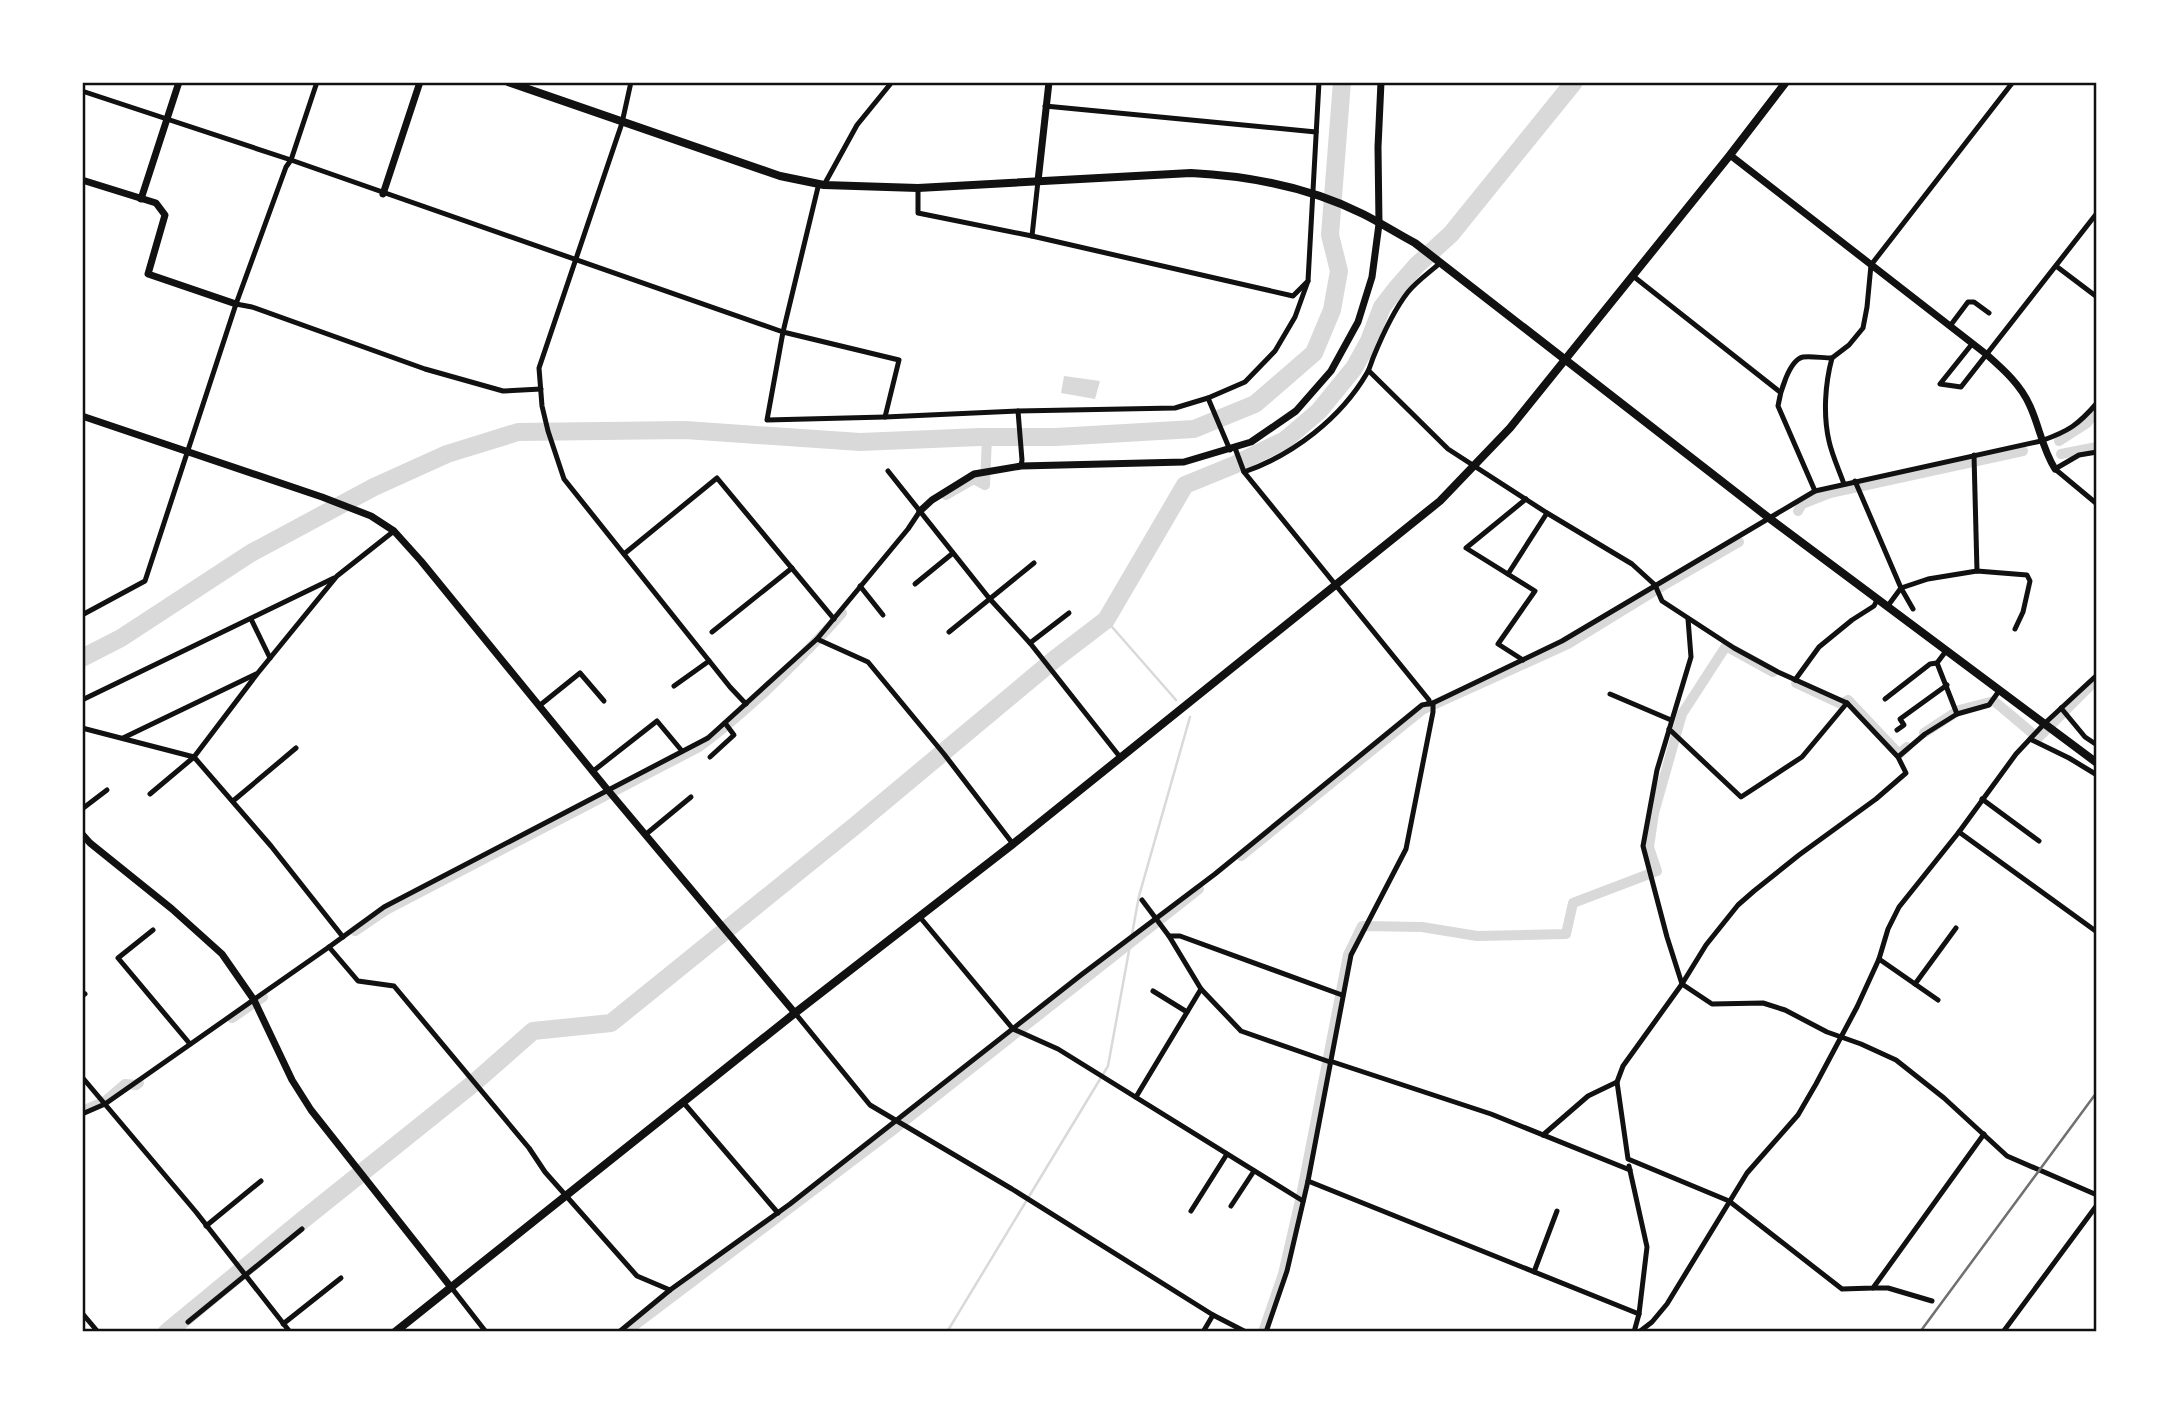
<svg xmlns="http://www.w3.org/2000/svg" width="2179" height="1414" viewBox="0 0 2179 1414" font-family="'Fira Sans',sans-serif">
  <rect width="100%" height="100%" fill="#fff"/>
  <path fill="#d9d9d9" d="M1064,376L1100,381L1095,399L1061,393Z"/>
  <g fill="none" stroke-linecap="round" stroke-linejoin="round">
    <g stroke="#d9d9d9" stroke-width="2.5">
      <path d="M1106,620L1176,700"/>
      <path d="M947,1332L1108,1066L1139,896L1190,717"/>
    </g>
    <g stroke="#d9d9d9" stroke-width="10">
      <path d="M2059,441L2087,423L2097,410"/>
      <path d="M2061,454L2097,447"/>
      <path d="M946,495L974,479L985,485L987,437"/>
      <path d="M1798,511L1802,504L1830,493L2023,451"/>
      <path d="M1796,683L1841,704L1848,700L1899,754L1907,747"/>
      <path d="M1924,733L1959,710L1994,701L2038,738L2097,679"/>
      <path d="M1241,856L1422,710L1568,644L1666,584L1739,542"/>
      <path d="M355,931L386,910L699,747C723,730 744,711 766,691C792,666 818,641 842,613"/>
      <path d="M232,1018L263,997"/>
      <path d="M82,1111L105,1101L125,1084L136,1085L139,1083"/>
      <path d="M626,1332L892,1131L1199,889"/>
      <path d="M1263,1332L1283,1274L1301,1196L1348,955L1362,926L1422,927L1477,936L1566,934L1573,903L1657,871L1649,847L1654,813L1682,714L1726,646L1773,672"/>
    </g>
    <g stroke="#d9d9d9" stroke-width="18">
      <path d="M82,658L121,638L251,553L374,487L447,454L518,432L685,430L860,442L980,437H1056L1194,429L1255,404L1314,353L1332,310L1339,271L1330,235L1342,82"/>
      <path d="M167,1332L304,1219L475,1082L533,1031L611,1023L856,825L1055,659L1106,620L1185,485L1234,465L1285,440L1319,411L1354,368L1369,341L1382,307L1396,289L1417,265L1451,234L1574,82"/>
    </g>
    <g stroke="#111" stroke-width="5">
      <path d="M631,82L622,123L539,368L542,406L548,431L564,479L730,687L746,704"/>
      <path d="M82,91L291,160L783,332L767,420L885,417L1018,411L1175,408L1208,398L1245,382L1275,351L1295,317L1308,281"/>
      <path d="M1045,106L1316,132"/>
      <path d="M819,183L783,332L899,360L885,417"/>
      <path d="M824,185L857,125L892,82"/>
      <path d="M918,188V213L1032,236L1293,296L1308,281L1319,82"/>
      <path d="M1032,236L1038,181"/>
      <path d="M2056,266L2097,297"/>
      <path d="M1633,276L1780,392"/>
      <path d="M236,304L252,307L425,369L503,391L541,389"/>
      <path d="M1950,326L1968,302H1974L1989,313"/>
      <path d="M1972,344L1940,384L1961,387L2097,213"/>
      <path d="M1369,371L1448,449L1547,513L1632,564L1655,585L1662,601L1734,648L1778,672L1847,703L1898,757L1906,773L1876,799L1799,855L1754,891L1738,905L1706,945L1682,984L1623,1066L1617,1082L1628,1159L1729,1201L1842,1289L1873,1288L1984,1134"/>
      <path d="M1208,398L1230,450"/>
      <path d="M1018,411L1022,460L1021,466"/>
      <path d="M1235,448L1244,472L1429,700V704"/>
      <path d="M2097,452L2079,455L2055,469L2097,504"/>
      <path d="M1974,455L1977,571"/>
      <path d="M888,471L989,598L1030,643L1120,757"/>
      <path d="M1244,472C1293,455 1341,418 1367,373C1370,368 1371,363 1373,358C1382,336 1393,311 1408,292C1417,281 1430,272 1440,263"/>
      <path d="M1855,481L1901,588L1913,609"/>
      <path d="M1844,484C1839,470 1832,455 1829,441C1823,415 1825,384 1832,358L1849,345L1863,328L1867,307L1871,265L2013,82"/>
      <path d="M1815,491L1778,406C1780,393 1789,360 1803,357C1812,356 1823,358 1832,358"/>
      <path d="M624,554L717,478L834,619"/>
      <path d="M1508,574L1547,513"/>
      <path d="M915,584L953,553"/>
      <path d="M860,586L883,615"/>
      <path d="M1887,607L1901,588L1928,579L1977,571L2027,575L2030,581L2023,612L2015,629"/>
      <path d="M82,615L145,581L236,304L286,167L291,160L317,82"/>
      <path d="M251,619L270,658"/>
      <path d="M1688,619L1691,657L1657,770L1643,846L1667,937L1682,984L1712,1004L1763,1003L1785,1010L1827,1032L1861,1044L1896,1060L1944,1098L2007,1156L2097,1195"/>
      <path d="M712,632L792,568"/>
      <path d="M949,632L1034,563"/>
      <path d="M817,639L868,662L944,754L1013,844"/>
      <path d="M1030,643L1069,613"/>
      <path d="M1946,651L1937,663L1957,714"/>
      <path d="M1523,660L1498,644L1535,591L1466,548L1526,499"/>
      <path d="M1795,680L1819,647L1852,620L1874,606L1877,600"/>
      <path d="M674,686L709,661"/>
      <path d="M1610,694L1671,720"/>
      <path d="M1885,699L1930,664L1937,663"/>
      <path d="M82,700L334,578"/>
      <path d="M539,706L580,673L604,701"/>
      <path d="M2061,708L2085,737L2097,745"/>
      <path d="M82,728L194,757L271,846L343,937"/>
      <path d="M1669,729L1741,797L1802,757L1847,703"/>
      <path d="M1897,730L1904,725L1900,719L1947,685"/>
      <path d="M123,738L256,674"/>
      <path d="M2030,739L2069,758L2097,775"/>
      <path d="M710,757L734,735L725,723"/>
      <path d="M1898,757L1925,734L1957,714L1989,705L1999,691"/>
      <path d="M592,772L657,721L682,751"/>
      <path d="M150,794L194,757L257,674L337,576L394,531"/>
      <path d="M1982,799L2039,841"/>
      <path d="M233,801L296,748"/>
      <path d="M82,809L107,790"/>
      <path d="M1959,832L2097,932"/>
      <path d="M645,835L691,797"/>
      <path d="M1142,900L1169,936H1180L1342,995"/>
      <path d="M919,916L1013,1029L1058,1049L1303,1201"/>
      <path d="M153,930L118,958L190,1044"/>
      <path d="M1169,936L1201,989L1241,1031L1330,1062"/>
      <path d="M1879,959L1938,1000"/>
      <path d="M1915,984L1956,928"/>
      <path d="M1153,991L1187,1012"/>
      <path d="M82,996L85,994"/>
      <path d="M795,1013L870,1105L1012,1189L1213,1315L1246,1332"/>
      <path d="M1330,1061L1491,1114L1630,1170"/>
      <path d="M82,1077L196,1212L290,1332"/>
      <path d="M1136,1097L1201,989"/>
      <path d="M683,1102L778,1213"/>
      <path d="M82,1114L105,1104L329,947"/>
      <path d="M1543,1135L1588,1096L1617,1082"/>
      <path d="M1629,1166L1647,1247L1639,1314L1634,1332"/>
      <path d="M1308,1181L1639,1314"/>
      <path d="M1231,1206L1254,1171"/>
      <path d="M1191,1211L1227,1154"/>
      <path d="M206,1226L261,1181"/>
      <path d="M1534,1272L1557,1211"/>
      <path d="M451,1287L486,1332"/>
      <path d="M1873,1288H1888L1932,1301"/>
      <path d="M670,1290L637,1276L545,1172L529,1148L394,986L358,981L329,947L384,907L708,738L817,639L908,529L920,511"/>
      <path d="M82,1313L98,1332"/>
      <path d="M188,1322L302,1229"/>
      <path d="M283,1324L341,1278"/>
      <path d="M619,1332L670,1290L790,1204L1081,975L1215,874L1422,705L1433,703L1562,641L1815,491L2041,441C2069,431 2078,425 2097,403"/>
      <path d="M1203,1332L1213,1315"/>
      <path d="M1266,1332L1287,1271L1308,1181L1351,955L1406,849L1433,712V703"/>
      <path d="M1639,1332L1652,1322L1667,1304L1747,1173L1798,1115L1816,1084L1857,1007L1879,959L1888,929L1899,907L1959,832L2016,754L2044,724L2097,675"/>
      <path d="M2003,1332L2097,1205"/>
    </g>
    <g stroke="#111" stroke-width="7">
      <path d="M1730,155L1986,354C2004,370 2021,385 2030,406C2040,428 2042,448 2055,469"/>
      <path d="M82,180L156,203L165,215L148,274L236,304"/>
      <path d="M1038,181L1049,82"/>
      <path d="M383,194L420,82"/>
      <path d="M141,199L179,82"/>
      <path d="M82,416L322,497L371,516L394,531L421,561L607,789L795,1013"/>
      <path d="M920,511L932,500L974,474L1021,466L1184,462L1251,442L1296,411L1331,371L1358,322L1372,277L1379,224L1378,147L1381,82"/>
      <path d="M82,834L90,843L172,909L222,954L254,1000L292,1080L311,1110L450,1286"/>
    </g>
    <g stroke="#111" stroke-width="8">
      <path d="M508,82L780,176L824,185L918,188L1191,173C1251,176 1309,187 1363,214C1381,223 1398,234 1415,243L1769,518L2097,763"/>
      <path d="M395,1332L795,1013L1013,844L1440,501L1510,428L1730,155L1786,82"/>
    </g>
    <path stroke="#707070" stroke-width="2.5" d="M1920,1332L2097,1092"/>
  </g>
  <rect width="2179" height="1414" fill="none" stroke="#ffffff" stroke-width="168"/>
  <rect x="84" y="84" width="2011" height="1246" fill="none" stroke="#111" stroke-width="2.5"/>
</svg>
